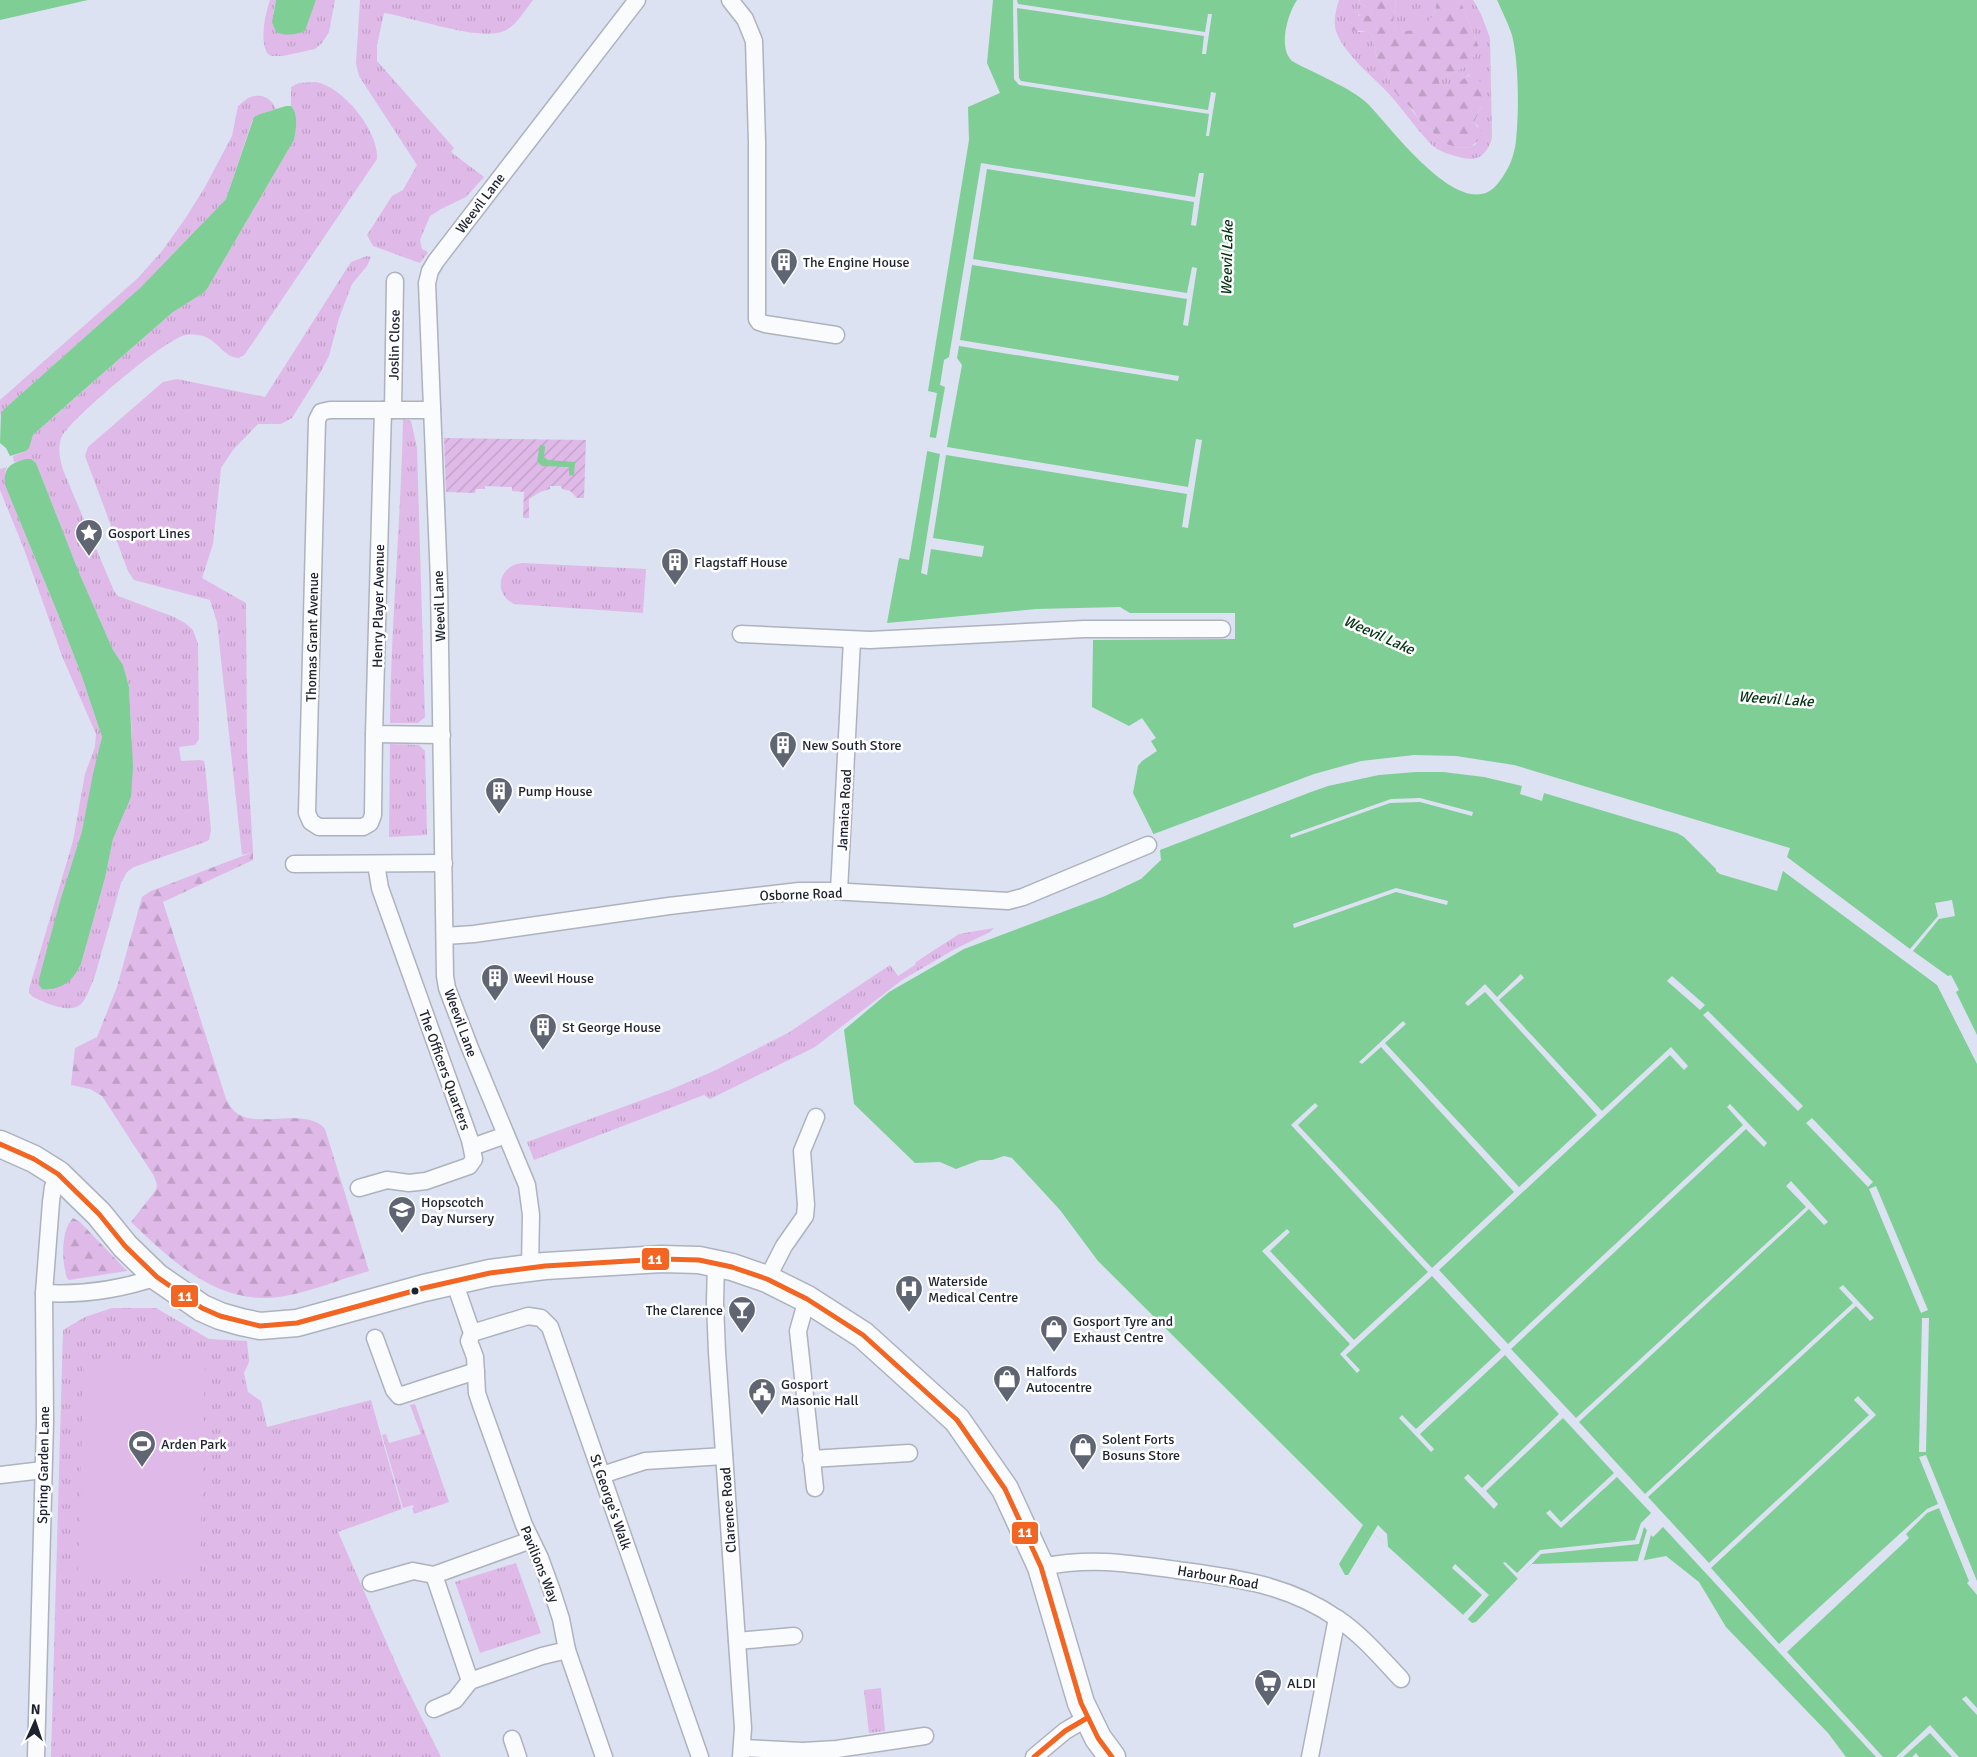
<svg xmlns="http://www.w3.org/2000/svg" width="1977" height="1757" viewBox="0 0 1977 1757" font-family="Signika,sans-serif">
  <defs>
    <pattern id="grass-tufts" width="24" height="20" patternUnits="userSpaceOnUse" patternTransform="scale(1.25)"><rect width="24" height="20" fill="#dfb9e7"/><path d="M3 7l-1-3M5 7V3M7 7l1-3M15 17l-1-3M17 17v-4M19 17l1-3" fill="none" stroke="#bf9fc6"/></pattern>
    <pattern id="forest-firs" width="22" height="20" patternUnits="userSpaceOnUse" patternTransform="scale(1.25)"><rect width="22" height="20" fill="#dfb9e7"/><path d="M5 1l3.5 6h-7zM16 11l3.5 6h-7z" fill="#bf9fc6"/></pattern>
    <pattern id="garden-furrows" width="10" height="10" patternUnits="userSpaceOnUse" patternTransform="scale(1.25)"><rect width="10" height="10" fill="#dfb9e7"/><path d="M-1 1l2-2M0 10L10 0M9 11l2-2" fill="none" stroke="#bf9fc6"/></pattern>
  </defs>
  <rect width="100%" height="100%" fill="#dce2f1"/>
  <g fill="url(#grass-tufts)">
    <path d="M270,0H276L273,14L279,34C289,34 296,34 305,31L316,0H335L329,32L322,43L315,49L283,56H271L267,53C260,38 265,16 270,0Z"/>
    <path d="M360,0H533C525,10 516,26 504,31C481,42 412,17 384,13L377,45V61L454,148L451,152L484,177L466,197L441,209L430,216L420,240L422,249L428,252L420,263L373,246L367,235L392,196L403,190L417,165L359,76L356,63Z"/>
    <path d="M1339,0H1359L1361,5L1370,8L1372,12L1369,16L1363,17L1358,14V32H1368L1372,34L1377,58L1389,75L1391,83L1421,122L1446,144L1459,148L1471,147L1476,144L1478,126L1474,122L1482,106V94L1469,74C1461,82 1451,91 1440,86L1439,81C1443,75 1447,75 1453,73C1466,67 1474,59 1479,47L1460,0H1473L1481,14L1490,38L1492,138C1485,161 1473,162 1452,155C1442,152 1435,149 1428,141C1415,127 1404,111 1391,96C1375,78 1344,55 1336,31C1333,21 1336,9 1339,0Z"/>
    <path d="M1396,0H1437C1435,24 1419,32 1397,31L1393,24Z"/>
    <path d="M316,82C343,87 379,131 377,159L245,354L239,358C218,357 218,331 186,335C167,337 72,418 62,436C57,447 60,459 63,470L114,591L118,596L174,617L185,623L193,630L198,644L199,739L195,745L179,747L181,761L200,760L204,761L205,765L211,830L209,840L205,842L134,867L127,872L121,883L94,979C90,987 87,998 81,1004C70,1015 44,1002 33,997L29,993V989L73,841L85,774L95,747L96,734L62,656L24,549L0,490V469L7,467L5,472V485L58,614L81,674L102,737L82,831L60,901L39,985C61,982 72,986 81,964L105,878L113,839L126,809L132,737L129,687L123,665L113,650L80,575L36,463L31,459L14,462L13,456L26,451L33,435L173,312L207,289L294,140C296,130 299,114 291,106V87L299,83Z"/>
    <path d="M254,96C265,95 271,99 276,109L260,114L252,121L226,199L141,287L1,412L0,416V400L138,278L162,251L185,219L205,187L232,136L238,106L248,98Z"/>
    <path d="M367,256L371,257L367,266L352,284L339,318L329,356L320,373L292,418L281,424H258L233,450L221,468L213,544L202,578L246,603L247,750L253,852L242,855L217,622L210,600L134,580L128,571L85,456L88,447L163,382L177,379L265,397L351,262Z"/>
    <path d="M403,419L411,421L417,448L425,717L418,723H390C391,622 401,521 403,419Z"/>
    <path d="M522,563L646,569L643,613L514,604C492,593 499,565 522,563Z"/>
    <path d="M390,744L419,745L425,751L427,835L389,837Z"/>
    <path d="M994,928L990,932L955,949L902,980L815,1047L710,1099L704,1095L534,1160L527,1142L667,1091L714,1071L788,1033L890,965L898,976L915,965L916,962L959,934Z"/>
    <path d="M112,1308H156L209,1339L247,1341L249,1362L244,1373L248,1392L261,1401L267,1427L371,1400L402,1509L338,1532L403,1680L441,1757H51L63,1330L85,1317Z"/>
    <path d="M415,1404L449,1502L414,1514L412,1508L414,1507L413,1505L403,1508L382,1435L386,1434L389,1443L421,1434L410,1405Z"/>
    <path d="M516,1563L541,1633L480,1653L455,1582Z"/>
    <path d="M881,1688L885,1731L869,1733L864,1690Z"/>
  </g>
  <g fill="url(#forest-firs)">
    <path d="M1359,0H1396L1393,24L1397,31C1419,32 1435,24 1437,0H1460L1479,47C1474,59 1466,68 1453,73C1447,75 1443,75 1439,81L1440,85C1454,92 1463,75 1476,73L1482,86V106L1474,122L1481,132L1480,138L1471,147L1459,148L1446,144L1421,122L1413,110L1393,90L1389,75L1377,58L1372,34L1368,32L1351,30L1348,24L1352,15L1369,16L1372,12L1369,8L1361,5Z"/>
    <path d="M253,852V860L163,902L226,1099C230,1106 234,1113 242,1116C263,1126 308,1108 325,1129L369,1271C341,1279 313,1291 285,1296C221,1308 174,1263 131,1222L156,1190L157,1185L154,1176L102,1096L90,1089L71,1085L75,1048L97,1037L117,987L142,897L151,891Z"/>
    <path d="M73,1218L80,1222L127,1271L69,1280L67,1278C62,1263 60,1231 73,1218Z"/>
  </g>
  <path fill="url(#garden-furrows)" d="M444,438L586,440L584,498H577L570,491L562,489L561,486H550V489L540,492L529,499V518H523L524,492L512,491V487L485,486V489H476L475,493L446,492Z"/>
  <path fill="#dfb9e7" d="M84,1359L205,1362L200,1577L78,1574Z"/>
  <g fill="#7ece95">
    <path d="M0,0H88L0,20Z"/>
    <path d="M276,0H316L305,31C297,35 284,36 276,32L272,22Z"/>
    <path d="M993,0H1297C1287,15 1278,48 1292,61C1315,74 1350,87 1368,104C1390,126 1465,230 1499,182C1509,169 1514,157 1516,141C1519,112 1519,63 1512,35C1508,23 1502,11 1497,0H1977V1757H1919L1916,1753L1912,1757H1846L1828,1733L1726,1627L1699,1582L1666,1556L1640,1561L1532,1564L1476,1622L1472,1623L1373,1533L1348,1575H1345L1339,1564L1363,1525L1098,1261L1060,1210L1012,1158L1004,1156L992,1160H980L956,1169L940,1162L915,1163L854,1104L844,1030L889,992L964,949L1105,896L1141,879L1161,860L1160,850L1152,831L1133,793L1138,766L1142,761L1157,751L1151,741L1156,738L1142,718L1129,726L1092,707L1093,640L1235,639V613H1130L1120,607L1036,609L887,623L899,558L909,560L937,393L928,391L969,140L968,107L1000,93L987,63Z"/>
    <path d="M286,106H291C299,114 296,130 294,140L207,289L203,293L173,312L69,403L33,435L29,448L26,451L10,456L6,448L0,443L1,412L141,287L226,199L254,117L260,114Z"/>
    <path d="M540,445L545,446L544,457L548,460L575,462L574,476L569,475V467L542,466L537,461Z"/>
    <path d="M26,459H31L36,463L80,575L113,650L123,665L129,687L133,766L131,797L113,839L105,878L81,964C74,980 61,991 42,989L39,985V979L60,901L82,831L93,774L102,737L81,674L58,614L5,485C3,468 10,463 26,459Z"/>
  </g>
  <g fill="#dce2f1">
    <path d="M1013,0H1017L1018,4L1205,32L1208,14H1212L1206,54H1202L1204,36L1017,8L1019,78L1021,81L1208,110L1211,92L1216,93L1209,136H1206L1209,114L1019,85L1014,79Z"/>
    <path d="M981,163L1195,197L1199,173H1204L1196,226L1191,225L1194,202L987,169L973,259L1187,293L1192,267L1197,268L1188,326L1183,325L1187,299L972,265L960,340L1179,376L1178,381L959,346L957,358L962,365L947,447L1188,487L1196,439L1202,440L1188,528L1182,527L1187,494L946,455L933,538L984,546L982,557L931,549L927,575L921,573L940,454L927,451L929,437L936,438L945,387L940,385L944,360L949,357Z"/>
    <path d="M1414,755L1456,756L1514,765L1790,848L1787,857L1910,949L1938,916L1935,903L1952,900L1955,916L1939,919L1913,951L1948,976L1951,975L1959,990L1956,992L1977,1035V1064L1937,985L1783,871L1777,891L1720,874L1716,871V869L1684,837L1677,833L1544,793L1542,801L1520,794L1522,786L1484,777L1443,772H1416L1379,775L1328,786L1311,792L1160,850L1157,851L1151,835L1314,774L1361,761Z"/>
    <path d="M1420,798L1473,812L1472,816L1420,802L1390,803L1291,838L1290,835L1391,799Z"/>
    <path d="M1396,888L1448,901L1447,905L1396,892L1294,928L1293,924Z"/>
    <path d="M1521,974L1524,978L1499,1000L1602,1111L1671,1047L1688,1066L1684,1070L1670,1055L1439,1270L1508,1344L1743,1125L1727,1107L1730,1104L1767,1143L1764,1147L1746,1129L1511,1349L1576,1418L1806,1207L1786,1186L1791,1181L1828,1222L1824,1225L1809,1209L1579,1422L1645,1494L1853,1303L1839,1288L1843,1285L1874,1318L1870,1321L1856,1306L1648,1497L1709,1563L1869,1415L1854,1400L1858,1396L1876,1415L1711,1568L1779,1644L1927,1509L1938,1504L1919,1457L1926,1455L1977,1581V1595L1967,1583L1969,1581L1939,1508L1927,1513L1906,1534L1909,1538L1787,1652L1883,1757H1876L1663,1527L1653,1537L1651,1535L1643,1563H1637L1647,1530L1644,1527L1639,1544L1541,1554L1518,1579L1503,1563L1505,1562L1517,1573L1540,1550L1635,1540L1641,1523L1651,1513L1617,1477L1561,1528L1546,1513L1550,1510L1561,1522L1614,1473L1563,1418L1486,1491L1498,1504L1494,1509L1464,1478L1468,1474L1482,1488L1559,1414L1505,1355L1420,1434L1434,1449L1431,1452L1399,1418L1402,1415L1416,1429L1501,1350L1432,1276L1346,1355L1360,1370L1357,1373L1340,1354L1350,1344L1262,1251L1287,1229L1290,1232L1270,1251L1354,1340L1428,1272L1291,1125L1315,1103L1318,1106L1298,1125L1432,1268L1514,1192L1381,1047L1362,1064L1359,1062L1403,1021L1406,1024L1385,1043L1519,1187L1597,1115L1485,992L1468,1006L1465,1003L1485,984L1497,997Z"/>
    <path d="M1672,976L1705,1005L1700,1010L1667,981Z"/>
    <path d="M1708,1011L1803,1106L1798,1111L1703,1015Z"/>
    <path d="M1812,1118L1873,1182L1868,1187L1806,1123Z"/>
    <path d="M1876,1186L1928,1310L1921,1313L1869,1189Z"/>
    <path d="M1922,1318H1929L1926,1452H1919Z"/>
    <path d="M1378,1525L1387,1534L1388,1547L1373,1533Z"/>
    <path d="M1455,1564L1489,1595L1466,1621L1461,1617L1482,1595L1452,1568Z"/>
    <path d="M1966,1696L1977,1708V1715L1962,1699Z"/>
    <path d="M1930,1725L1959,1757H1952L1930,1733L1903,1757H1896Z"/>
  </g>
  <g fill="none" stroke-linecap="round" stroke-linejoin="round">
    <defs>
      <g id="street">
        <path d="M730,0L745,19L754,41L757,142V319L759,322L765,324L836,335"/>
        <path d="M383,410L374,734L442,735"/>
        <path d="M393,410L395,281"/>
        <path d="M741,634L870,640L1084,629H1222"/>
        <path d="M374,734L373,815L370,823L363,827H319L311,822L307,813L317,420L321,412L330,410H432"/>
        <path d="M294,864L444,863"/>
        <path d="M839,891L852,640"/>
        <path d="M445,936L474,934L669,906L799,891H831L1008,901L1023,897L1148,845"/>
        <path d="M472,1147L506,1135"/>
        <path d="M359,1188L387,1180L409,1183L426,1181L469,1166L474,1159L470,1140L380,888L376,864"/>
        <path d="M716,1263L715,1303L717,1352L743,1728L741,1757"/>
        <path d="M530,1267L531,1215L527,1185L470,1048L447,988L445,976L439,581L427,283L430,271L436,261L637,0"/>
        <path d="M767,1279L784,1246L805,1216L806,1205L802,1151L816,1117"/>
        <path d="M454,1281L472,1333L469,1341L475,1357L477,1393L481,1405L524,1525L540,1558L552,1591L561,1619L567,1650L604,1757"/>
        <path d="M44,1293C81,1295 122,1289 157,1277"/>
        <path d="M807,1299L798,1331L815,1488"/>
        <path d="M472,1333L528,1316L541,1318L550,1327L700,1757"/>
        <path d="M375,1338L394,1390L399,1396L476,1371"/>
        <path d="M811,1459L909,1453"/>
        <path d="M0,1475L43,1470"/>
        <path d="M602,1475L645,1461L724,1456"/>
        <path d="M1041,1567C1091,1557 1127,1563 1177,1570C1235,1578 1288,1584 1338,1619C1362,1635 1381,1658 1401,1679"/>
        <path d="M434,1575L470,1681"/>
        <path d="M371,1583L413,1571L434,1575L531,1540"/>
        <path d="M737,1641L794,1636"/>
        <path d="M434,1709L455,1700L470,1681L542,1656L567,1650"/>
        <path d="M512,1739L518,1757"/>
        <path d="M742,1748L803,1751L837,1749L925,1736"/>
        <path d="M36,1757L45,1421L44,1293L51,1202L53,1187L58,1174"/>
        <path d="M1034,1757L1065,1731L1087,1718"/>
        <path d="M1310,1757L1337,1618"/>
      </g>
      <path id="primary" d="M0,1144L34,1159L58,1174L99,1214L125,1246L157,1277L202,1308L220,1316L241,1322L260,1326L297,1323L424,1288L490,1273L545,1266L662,1259L699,1260L732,1267L767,1279L807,1299L863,1335L957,1420L1005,1489L1041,1567L1081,1703L1098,1738L1112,1757"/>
    </defs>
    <use href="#street" stroke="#adb2be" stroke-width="19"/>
    <use href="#primary" stroke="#adb2be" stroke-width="29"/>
    <use href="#street" stroke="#fafbfd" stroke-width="16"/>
    <use href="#primary" stroke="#fafbfd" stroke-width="26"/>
    <defs>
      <g id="bus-1">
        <path d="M0,1144L34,1159L58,1174L99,1214L125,1246L157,1277L202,1308L220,1316L260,1326L297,1323L424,1288L490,1273L545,1266L662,1259L699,1260L732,1267L767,1279L807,1299L863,1335L957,1420L1005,1489L1041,1567L1081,1703L1098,1738L1112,1757"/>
        <path d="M1034,1757L1065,1731L1087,1718"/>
      </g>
    </defs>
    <use href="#bus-1" stroke="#fff" stroke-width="9"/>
    <use href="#bus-1" stroke="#f26522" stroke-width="5"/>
  </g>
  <defs>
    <symbol id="building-pin" viewBox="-11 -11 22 30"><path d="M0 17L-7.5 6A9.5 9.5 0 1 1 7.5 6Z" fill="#606573" stroke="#fff"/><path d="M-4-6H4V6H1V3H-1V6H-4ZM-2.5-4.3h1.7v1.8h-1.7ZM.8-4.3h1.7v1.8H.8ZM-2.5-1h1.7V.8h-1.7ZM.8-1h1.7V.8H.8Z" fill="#fff"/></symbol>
    <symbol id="sight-pin" viewBox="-11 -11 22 30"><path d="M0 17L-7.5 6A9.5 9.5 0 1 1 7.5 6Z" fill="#606573" stroke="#fff"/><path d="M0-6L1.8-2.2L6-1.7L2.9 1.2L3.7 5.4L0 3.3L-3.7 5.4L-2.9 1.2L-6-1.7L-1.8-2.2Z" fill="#fff"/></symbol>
    <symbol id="school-pin" viewBox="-11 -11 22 30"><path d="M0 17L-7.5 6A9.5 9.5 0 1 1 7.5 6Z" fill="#606573" stroke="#fff"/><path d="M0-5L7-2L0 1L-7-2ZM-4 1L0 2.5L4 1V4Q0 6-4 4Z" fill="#fff"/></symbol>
    <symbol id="hospital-pin" viewBox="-11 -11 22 30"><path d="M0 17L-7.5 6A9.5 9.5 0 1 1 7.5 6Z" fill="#606573" stroke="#fff"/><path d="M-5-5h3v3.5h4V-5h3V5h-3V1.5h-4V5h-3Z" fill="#fff"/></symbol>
    <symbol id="bar-pin" viewBox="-11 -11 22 30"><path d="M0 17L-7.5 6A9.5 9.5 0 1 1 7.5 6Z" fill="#606573" stroke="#fff"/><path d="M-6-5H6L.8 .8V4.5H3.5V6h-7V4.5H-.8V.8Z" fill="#fff"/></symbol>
    <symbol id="shop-pin" viewBox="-11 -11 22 30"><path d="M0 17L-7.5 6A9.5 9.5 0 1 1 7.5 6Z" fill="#606573" stroke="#fff"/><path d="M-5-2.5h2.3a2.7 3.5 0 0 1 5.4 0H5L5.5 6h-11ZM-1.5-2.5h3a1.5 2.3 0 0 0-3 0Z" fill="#fff"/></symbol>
    <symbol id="civic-pin" viewBox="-11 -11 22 30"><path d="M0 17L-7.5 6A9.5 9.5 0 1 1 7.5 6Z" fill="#606573" stroke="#fff"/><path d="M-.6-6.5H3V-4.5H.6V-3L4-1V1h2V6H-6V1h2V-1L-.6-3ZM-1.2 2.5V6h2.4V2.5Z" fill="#fff"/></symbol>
    <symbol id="stadium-pin" viewBox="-11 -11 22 30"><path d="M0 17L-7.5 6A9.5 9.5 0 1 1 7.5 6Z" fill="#606573" stroke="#fff"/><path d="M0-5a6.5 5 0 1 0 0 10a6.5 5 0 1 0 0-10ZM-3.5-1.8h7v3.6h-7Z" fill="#fff"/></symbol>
    <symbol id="supermarket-pin" viewBox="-11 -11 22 30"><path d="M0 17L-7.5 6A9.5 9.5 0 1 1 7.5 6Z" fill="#606573" stroke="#fff"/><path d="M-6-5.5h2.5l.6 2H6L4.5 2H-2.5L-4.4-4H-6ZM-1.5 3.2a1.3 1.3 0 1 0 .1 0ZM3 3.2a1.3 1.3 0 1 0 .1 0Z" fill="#fff"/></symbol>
  </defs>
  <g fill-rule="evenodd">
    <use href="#building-pin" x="768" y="246" width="32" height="43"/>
    <use href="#sight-pin" x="73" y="517" width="32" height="43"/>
    <use href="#building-pin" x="659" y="546" width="32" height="43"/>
    <use href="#building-pin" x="767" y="729" width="32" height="43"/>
    <use href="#building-pin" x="483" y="775" width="32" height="43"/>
    <use href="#building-pin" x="479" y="962" width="32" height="43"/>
    <use href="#building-pin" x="527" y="1011" width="32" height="43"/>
    <use href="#school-pin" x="386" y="1194" width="32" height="43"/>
    <use href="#hospital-pin" x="893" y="1273" width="32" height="43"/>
    <use href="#bar-pin" x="726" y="1294" width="32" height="43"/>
    <use href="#shop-pin" x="1038" y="1313" width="32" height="43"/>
    <use href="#shop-pin" x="991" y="1363" width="32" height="43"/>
    <use href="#civic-pin" x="746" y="1376" width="32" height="43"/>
    <use href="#stadium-pin" x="126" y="1428" width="32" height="43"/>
    <use href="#shop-pin" x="1067" y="1431" width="32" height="43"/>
    <use href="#supermarket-pin" x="1252" y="1667" width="32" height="43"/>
  </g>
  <circle fill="#1d222f" stroke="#fff" stroke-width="2" cx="415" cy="1291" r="4.5"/>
  <g text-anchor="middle" stroke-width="5" stroke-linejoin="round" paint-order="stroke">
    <g font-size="14" fill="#1d222f" stroke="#fff">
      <text transform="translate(480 203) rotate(-53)" y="5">Weevil Lane</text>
      <text transform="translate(394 345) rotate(-89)" y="5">Joslin Close</text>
      <text transform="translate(378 606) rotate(-89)" y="5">Henry Player Avenue</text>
      <text transform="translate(439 606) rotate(-92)" y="5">Weevil Lane</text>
      <text transform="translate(312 637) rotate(-89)" y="5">Thomas Grant Avenue</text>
      <text transform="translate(844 810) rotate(-87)" y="5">Jamaica Road</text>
      <text transform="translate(801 894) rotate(-2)" y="5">Osborne Road</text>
      <text transform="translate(461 1023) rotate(70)" y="5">Weevil Lane</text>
      <text transform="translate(445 1070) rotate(70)" y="5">The Officers Quarters</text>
      <text transform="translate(43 1465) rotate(-89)" y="5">Spring Garden Lane</text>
      <text transform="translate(611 1502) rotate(71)" y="5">St George's Walk</text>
      <text transform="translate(728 1510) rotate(-94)" y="5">Clarence Road</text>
      <text transform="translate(540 1564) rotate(68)" y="5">Pavilions Way</text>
      <text transform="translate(1218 1577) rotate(10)" y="5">Harbour Road</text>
    </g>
    <g font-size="14" fill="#1d222f" stroke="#fff" text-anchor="start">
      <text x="803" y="267">The Engine House</text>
      <text x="108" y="538">Gosport Lines</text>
      <text x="694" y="567">Flagstaff House</text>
      <text x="802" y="750">New South Store</text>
      <text x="518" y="796">Pump House</text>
      <text x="514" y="983">Weevil House</text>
      <text x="562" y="1032">St George House</text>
      <text x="421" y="1207">Hopscotch<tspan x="421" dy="16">Day Nursery</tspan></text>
      <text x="928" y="1286">Waterside<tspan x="928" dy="16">Medical Centre</tspan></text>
      <text x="723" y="1315" text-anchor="end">The Clarence</text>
      <text x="1073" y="1326">Gosport Tyre and<tspan x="1073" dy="16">Exhaust Centre</tspan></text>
      <text x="1026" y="1376">Halfords<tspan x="1026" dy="16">Autocentre</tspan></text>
      <text x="781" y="1389">Gosport<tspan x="781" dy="16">Masonic Hall</tspan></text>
      <text x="1102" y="1444">Solent Forts<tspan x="1102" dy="16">Bosuns Store</tspan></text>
      <text x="161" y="1449">Arden Park</text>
      <text x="1287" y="1688">ALDI</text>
    </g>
    <g font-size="15" font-style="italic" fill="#043413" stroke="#fff">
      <text transform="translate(1227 258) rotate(-89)" y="5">Weevil Lake</text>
      <text transform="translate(1379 635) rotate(24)" y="5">Weevil Lake</text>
      <text transform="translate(1776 699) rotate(4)" y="5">Weevil Lake</text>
    </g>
  </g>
  <g stroke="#fff" stroke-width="2">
    <rect x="641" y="1247" width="29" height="24" rx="5" fill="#f26522"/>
    <rect x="170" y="1284" width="29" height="24" rx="5" fill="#f26522"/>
    <rect x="1011" y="1521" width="28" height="24" rx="5" fill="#f26522"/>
  </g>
  <g font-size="14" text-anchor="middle" font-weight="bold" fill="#fff">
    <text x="655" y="1264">11</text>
    <text x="185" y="1301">11</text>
    <text x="1025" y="1537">11</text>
  </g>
  <g transform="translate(35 1722) rotate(3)" stroke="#ffffff" stroke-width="4" paint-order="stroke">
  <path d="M0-4L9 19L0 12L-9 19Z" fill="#1d222f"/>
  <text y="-8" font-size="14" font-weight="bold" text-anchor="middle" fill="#1d222f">N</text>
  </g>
</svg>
